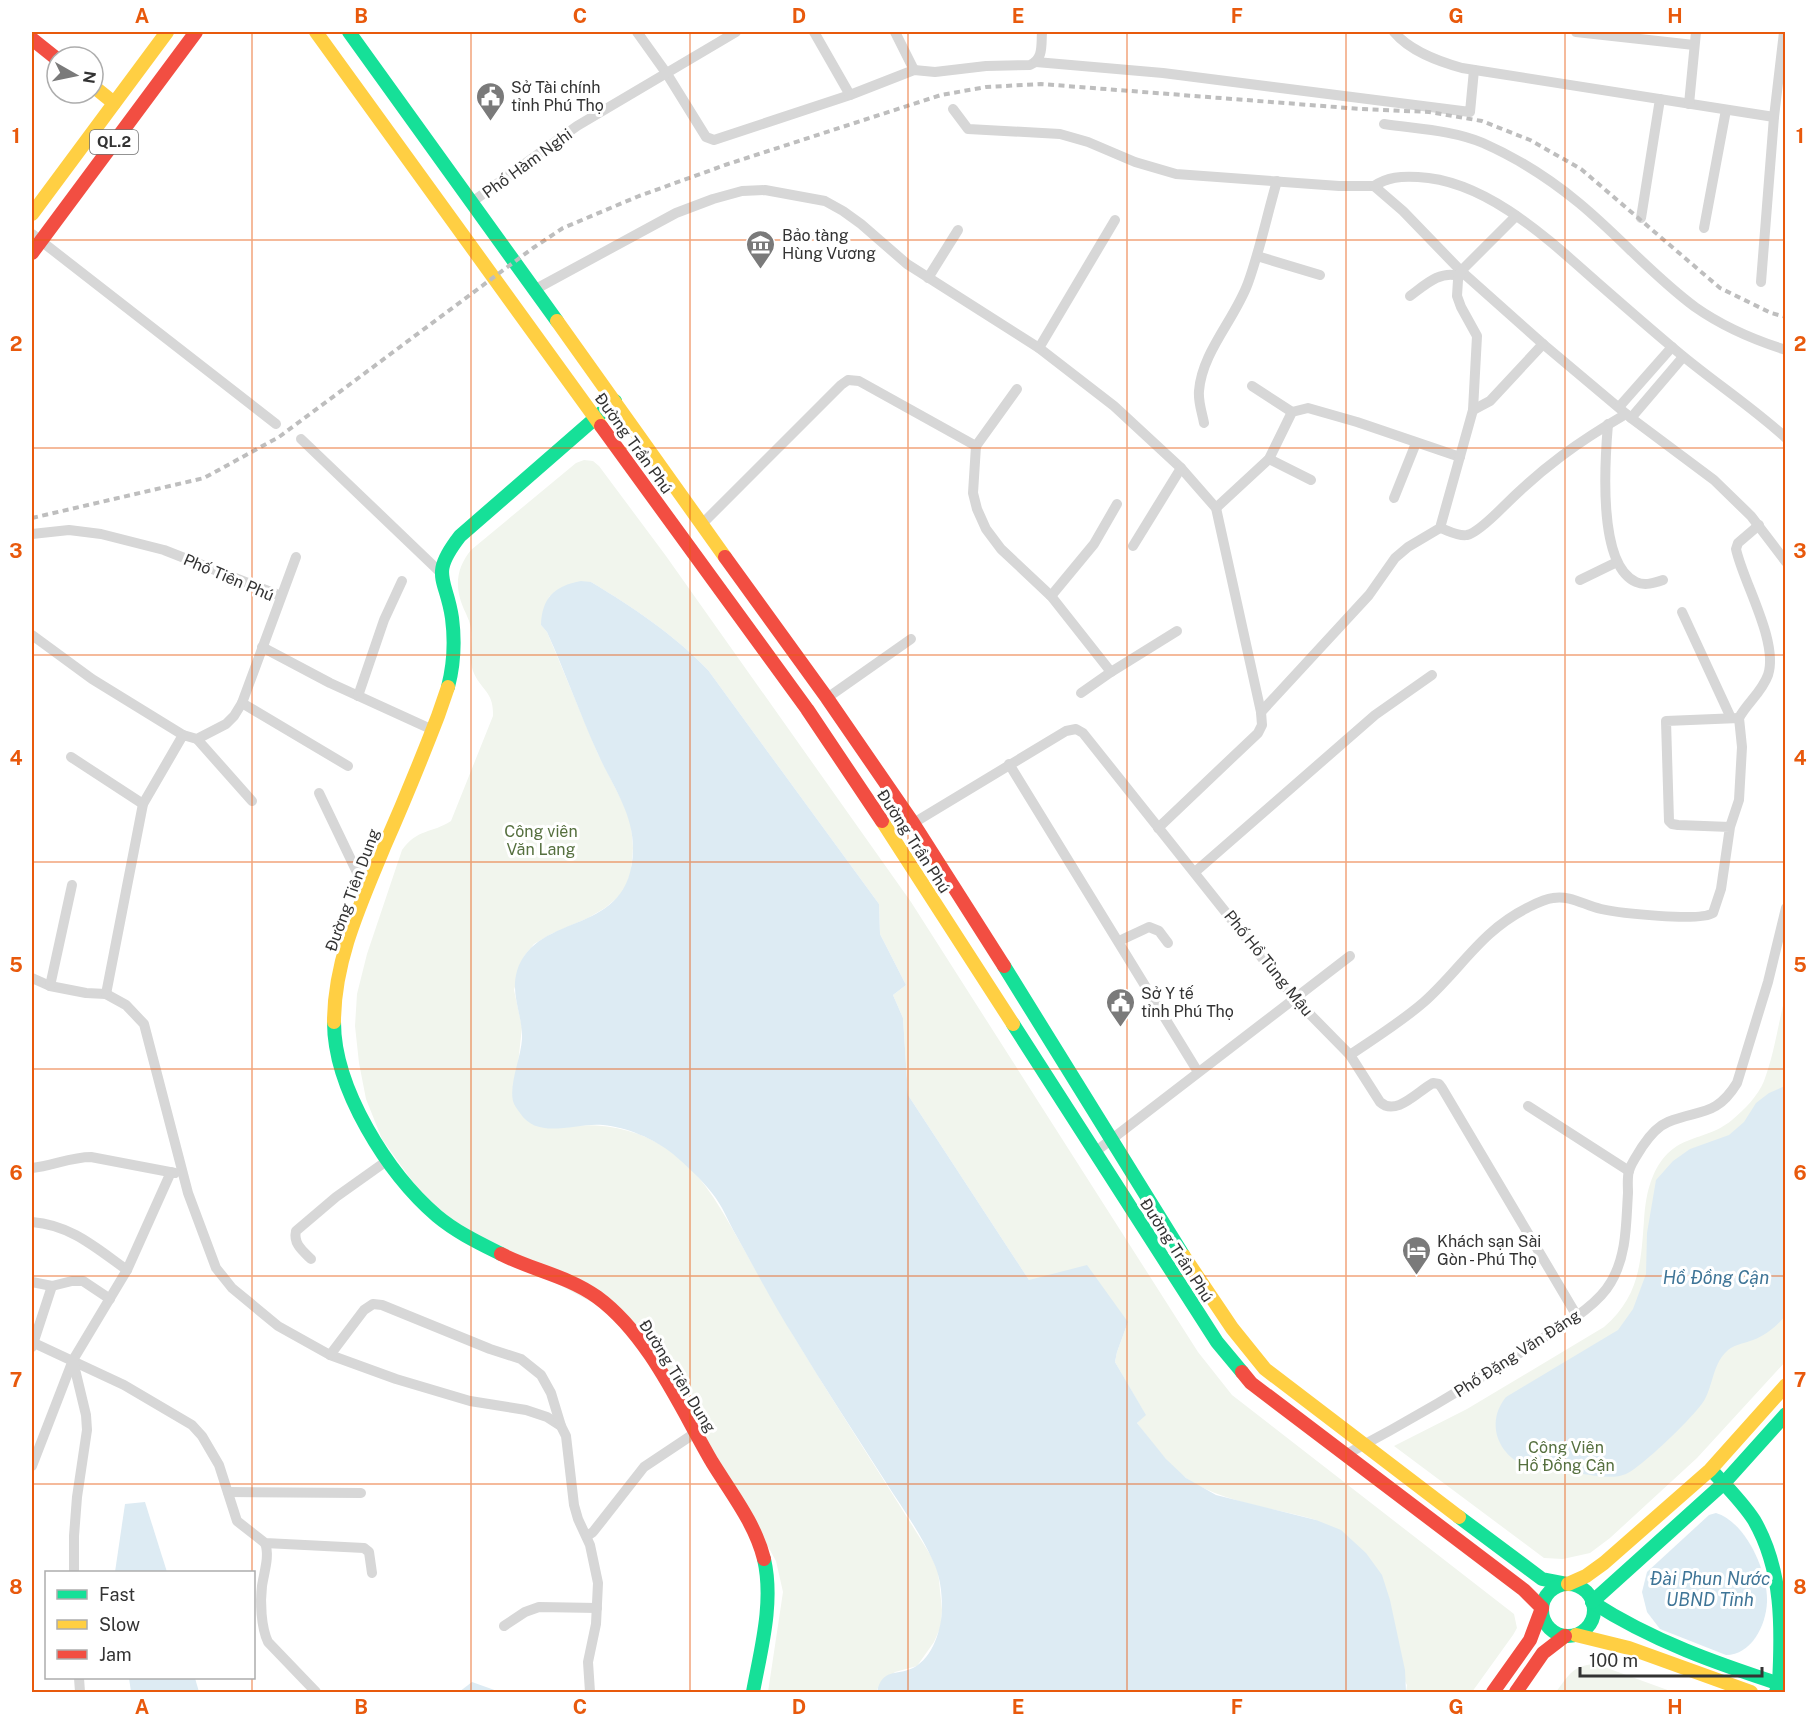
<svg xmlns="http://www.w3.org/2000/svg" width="1817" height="1724" viewBox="0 0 1817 1724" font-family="'Public Sans',sans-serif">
  <rect width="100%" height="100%" fill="#fff"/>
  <g fill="#f1f5ed">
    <path d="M584,460L593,461L599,466L666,556L911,902L1198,1352L1232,1395L1514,1614L1517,1628L1513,1635L1472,1692H1406L1407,1685L1316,1520C1277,1509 1218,1501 1186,1478C1166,1463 1152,1442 1137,1423L1145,1414L1115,1362L1117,1352L1128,1322L1029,1280L908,1095L903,1018L893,995L906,985L880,934L879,904L708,670C672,633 634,608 591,582C574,581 563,587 549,597L541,625L547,632L598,754L623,803L631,824L633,848L631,871L624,892L605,908L588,918L551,934L534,944L524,956L514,990L522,1027L518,1064L570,1126C604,1123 637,1129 666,1148C702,1172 720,1207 741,1244C758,1274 775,1305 793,1335C838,1410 886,1482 931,1556L938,1571L942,1610L941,1626L934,1642L917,1666L895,1672L877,1689V1692H768L783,1592L776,1561L731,1480L629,1322L473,1239L420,1192L382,1139L366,1099L359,1063L355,1026L357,994L367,954L402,850C418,828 431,834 451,821L493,716C494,691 481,691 473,671C468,657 473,644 471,629C470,621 466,614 463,607C454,586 457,567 471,550L576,463Z"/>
    <path d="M1785,997L1786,1361L1697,1458L1610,1538L1590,1553L1563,1559L1544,1558L1394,1446L1467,1409L1604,1327C1639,1297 1641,1264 1644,1220C1645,1205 1647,1190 1653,1176C1673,1131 1703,1144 1732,1120C1744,1110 1758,1096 1764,1081C1774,1055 1778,1025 1785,997Z"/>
    <path d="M1596,1664L1673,1692H1556C1569,1675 1573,1665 1596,1664Z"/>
  </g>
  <g fill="#ddebf3">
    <path d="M581,581L591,582C634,608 672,633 708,670L879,904L880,934L906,985L893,995L903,1018L908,1095L1029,1280L1087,1265L1128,1322L1117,1352L1115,1362L1146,1415L1137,1423L1166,1459L1186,1478L1216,1495L1316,1520L1341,1530L1366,1553L1382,1575L1390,1600L1405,1670L1406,1692H877C882,1668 896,1676 913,1668C933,1658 942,1628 942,1608C942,1592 940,1575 933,1561C921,1534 903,1509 887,1484C856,1435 824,1387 794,1337C773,1304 755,1269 736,1235C728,1221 722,1205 712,1193C700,1178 687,1166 673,1154C655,1139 626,1127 603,1125C576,1122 538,1141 520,1113C517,1109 514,1105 513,1101C509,1084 521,1057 522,1039C523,1016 510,995 517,971C537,909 631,939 633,850C634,814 612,785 598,754C580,714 565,672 547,632L541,625C542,598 554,586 581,581Z"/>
    <path d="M1785,1086V1316C1777,1326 1766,1335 1753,1340C1743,1344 1733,1344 1725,1353C1713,1366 1713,1384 1705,1399C1697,1414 1642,1467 1626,1474C1612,1480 1592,1475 1577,1473C1562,1471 1546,1472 1532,1468C1499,1459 1484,1424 1506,1397L1618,1330L1633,1309L1646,1274L1647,1233L1656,1180L1673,1161L1690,1149L1729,1135L1744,1122L1756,1103L1769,1093Z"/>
    <path d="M145,1502L167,1572H115L125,1504Z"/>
    <path d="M1716,1513C1746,1522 1768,1572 1767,1602C1766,1626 1751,1655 1726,1655L1660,1629L1647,1612L1642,1592L1647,1572L1709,1515Z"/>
    <path d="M129,1678H195L199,1692H131Z"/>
    <path d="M472,1682L500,1692H459Z"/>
  </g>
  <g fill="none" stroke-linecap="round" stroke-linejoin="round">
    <g stroke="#d7d7d7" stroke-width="10">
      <path d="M637,32L667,74L706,137L714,140L850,95L914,70L935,72L986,66L1030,65C1044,59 1041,44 1042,32"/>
      <path d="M814,32L850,95"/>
      <path d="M895,32L914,70"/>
      <path d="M1394,32C1410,51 1437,61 1462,68L1774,117L1784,32"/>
      <path d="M1576,32L1694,45"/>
      <path d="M1036,62L1163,73L1470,112L1474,70"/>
      <path d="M1689,104L1696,32"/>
      <path d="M953,109L968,129L1060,134L1088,142L1135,162L1176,174L1339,186H1374L1403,211L1461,271L1543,344L1631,418L1714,480L1751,516L1786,562"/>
      <path d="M1384,124C1417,129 1452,130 1483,143C1517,158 1550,179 1579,203C1619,236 1653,276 1695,307C1722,326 1754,340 1786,350"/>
      <path d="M1374,186C1388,177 1401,176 1418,177C1487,180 1550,241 1599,284C1623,305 1647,326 1672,347C1709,379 1750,405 1786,438"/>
      <path d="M472,202L577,126L736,32"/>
      <path d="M1641,218L1660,99"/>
      <path d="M1704,228L1726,110"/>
      <path d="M32,234L276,424"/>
      <path d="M1257,256L1320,275"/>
      <path d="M928,278L958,230"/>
      <path d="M1761,282L1774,117"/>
      <path d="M534,290L676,213L713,199L742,191L765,190L825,201L843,211L861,224L907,264L1039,348L1114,406L1181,468L1216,508L1261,712L1262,725L1258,733L1158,828"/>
      <path d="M1410,296C1425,285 1440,270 1459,276"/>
      <path d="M1039,348L1115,220"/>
      <path d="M1252,386L1292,412"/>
      <path d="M1017,389L976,446L973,493L977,509L986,529L1001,549L1051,596L1111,672L1081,693"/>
      <path d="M1619,407L1672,347"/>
      <path d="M1473,410L1490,401L1543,344"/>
      <path d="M1631,418L1683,357"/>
      <path d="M1204,423C1202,412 1198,402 1199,391C1202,352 1235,319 1248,283C1260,250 1267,215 1277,181"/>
      <path d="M1608,424C1605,459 1597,565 1636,582C1645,586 1654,583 1663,580"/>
      <path d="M301,439L441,573"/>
      <path d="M1269,459L1311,480"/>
      <path d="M1394,498L1416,443"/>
      <path d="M1216,508L1269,459L1292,412L1308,408L1357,422L1460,457"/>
      <path d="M703,523L841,385L848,380L859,381L976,446"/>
      <path d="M1440,528C1447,530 1459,537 1467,535C1477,533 1496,514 1503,507C1543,467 1578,442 1626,414"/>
      <path d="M32,534L69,530L101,534L164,550L281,596"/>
      <path d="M1133,546L1181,468"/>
      <path d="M1580,580L1617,562"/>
      <path d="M1051,596L1094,544L1117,504"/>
      <path d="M1682,612L1731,718"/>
      <path d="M32,635L92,679L183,735"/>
      <path d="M262,647L330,683L433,730"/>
      <path d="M1111,672L1177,631"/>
      <path d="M358,696L384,620L402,581"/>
      <path d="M827,698L911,639"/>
      <path d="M242,703L348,766"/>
      <path d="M1261,712L1369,595L1395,558L1408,547L1440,528L1473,410L1477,336L1461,307L1457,296L1458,280L1461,271L1516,216"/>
      <path d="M1739,718C1747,703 1762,692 1768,675C1779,642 1743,582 1736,549L1738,543L1759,525"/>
      <path d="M197,739L252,801"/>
      <path d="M71,757L143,804"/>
      <path d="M1009,764L1198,1072"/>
      <path d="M319,793L366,891"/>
      <path d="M892,836L1066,731L1076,729L1083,733L1294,998L1350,1055L1380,1102C1396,1117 1418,1091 1433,1083L1439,1084L1442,1088L1577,1316"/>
      <path d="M1195,872L1375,715L1432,675"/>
      <path d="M1119,941L1149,927L1159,931L1168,943"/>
      <path d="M32,978L50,986L86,993L106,994L126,1005L144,1024L188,1193L216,1268L232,1288L278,1326L330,1355L396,1379L470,1401L526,1410L547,1417L561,1426L566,1436L574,1505L578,1519L590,1545L598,1583L596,1624L588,1662L590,1692"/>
      <path d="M50,986L72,885"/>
      <path d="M106,994L143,804L183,735L197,739L226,724L234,716L242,703L296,557"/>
      <path d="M1350,1055C1375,1038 1401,1022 1424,1002C1461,969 1481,931 1527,908C1535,904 1544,899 1553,898C1570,895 1584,905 1601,909C1619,913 1700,922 1713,913L1721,889L1730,827L1739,800L1742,747L1739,718L1666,721L1669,821L1672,824L1678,825L1730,827"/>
      <path d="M1528,1106L1629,1171"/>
      <path d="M1095,1152L1350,956"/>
      <path d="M32,1168C52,1166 71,1157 91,1157L175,1173"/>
      <path d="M32,1222C71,1225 96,1248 127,1270"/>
      <path d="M311,1259C303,1251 293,1244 296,1231L336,1197L388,1160"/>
      <path d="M32,1282L52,1286L72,1281H83L110,1299"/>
      <path d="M34,1343L124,1385L192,1425L202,1436L219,1465L237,1521L265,1543L364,1548L369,1552L372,1573"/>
      <path d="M32,1347L52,1286"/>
      <path d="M330,1355L364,1310L373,1304L382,1305L490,1349L521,1359L541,1375L551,1393L561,1426"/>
      <path d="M73,1361L86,1415L87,1430L77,1497L74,1536V1572"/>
      <path d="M1345,1455C1411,1420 1474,1383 1537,1342C1561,1326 1597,1307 1611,1282C1627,1255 1626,1223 1628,1193C1628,1186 1627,1177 1629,1171C1631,1163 1638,1154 1642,1147C1648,1138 1658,1126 1668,1122C1700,1109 1716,1117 1737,1083L1768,982L1786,908"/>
      <path d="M32,1466L73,1360L127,1270L171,1172"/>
      <path d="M228,1492L361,1493"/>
      <path d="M587,1536L593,1532L644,1467L695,1433"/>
      <path d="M265,1543C270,1556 264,1572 262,1586C260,1602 261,1627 268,1642L316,1692"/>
      <path d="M504,1626L525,1612L539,1607L597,1608"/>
      <path d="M79,1678L80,1692"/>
    </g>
    <g stroke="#16e098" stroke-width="14">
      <path d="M349,32L557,321"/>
      <path d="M448,687C454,664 455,641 452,618C446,577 429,576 460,536L615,401"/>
      <path d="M1004,966L1183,1255"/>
      <path d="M334,1022C334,1089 388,1174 437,1216C456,1232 479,1243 501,1254"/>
      <path d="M1013,1024L1217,1342L1242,1372"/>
      <path d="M1715,1474C1729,1489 1743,1503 1754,1520C1783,1570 1782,1628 1779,1684L1776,1692"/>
      <path d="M1459,1517L1542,1579L1568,1584"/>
      <circle cx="1568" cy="1610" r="26"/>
      <path d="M1592,1602C1652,1641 1718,1664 1786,1686"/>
      <path d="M1592,1602L1724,1483L1786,1414"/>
      <path d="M753,1692C761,1649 774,1602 764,1559"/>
    </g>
    <g stroke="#ffcf43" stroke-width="14">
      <path d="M316,32L601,426"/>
      <path d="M93,86L114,103"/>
      <path d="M32,214L167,32"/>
      <path d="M557,321L725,557"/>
      <path d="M882,821L1013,1024"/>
      <path d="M334,1022C334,960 361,903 384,847C403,804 421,760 438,716L448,687"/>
      <path d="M1183,1255L1232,1328L1265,1369L1459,1517"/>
      <path d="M1568,1584L1586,1576L1604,1563L1710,1470L1786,1385"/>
      <path d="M1576,1635L1629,1648L1751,1692"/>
    </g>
    <g stroke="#f24e42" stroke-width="14">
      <path d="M32,39L57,59"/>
      <path d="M32,253L196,32"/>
      <path d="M601,426L807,709L882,821"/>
      <path d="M725,557L827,698L913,823L1004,966"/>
      <path d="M501,1254C532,1270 568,1276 597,1297C649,1335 680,1407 712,1462C731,1493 755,1523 764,1559"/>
      <path d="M1242,1372L1251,1383L1524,1590L1542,1608"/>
      <path d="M1493,1692L1530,1640L1542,1608"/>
      <path d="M1516,1692L1543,1653L1565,1636"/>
    </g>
    <path stroke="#bebebe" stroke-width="4" stroke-dasharray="6 4.5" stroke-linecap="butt" d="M32,518L204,478L279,437L533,248L563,228L639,196L728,164L941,95L986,87L1041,84L1361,109L1429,112L1482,121L1530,140L1581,169L1720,288L1771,313L1786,317"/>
  </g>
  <path fill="none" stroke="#e8590c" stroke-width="1.5" stroke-opacity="0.55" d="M252,32V1572M471,32V1692M690,32V1692M908,32V1692M1127,32V1692M1346,32V1692M1565,32V1692M32,240H1786M32,448H1786M32,655H1786M32,862H1786M32,1069H1786M32,1276H1786M32,1484H1786M252,1678V1692"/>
  <defs>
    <symbol id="civic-pin" viewBox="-11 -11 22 30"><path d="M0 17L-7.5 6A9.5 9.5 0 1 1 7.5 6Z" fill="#7a7a7a" stroke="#fff"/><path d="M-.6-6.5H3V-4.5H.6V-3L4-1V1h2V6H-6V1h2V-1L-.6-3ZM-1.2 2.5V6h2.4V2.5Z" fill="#fff"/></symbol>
    <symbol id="museum-pin" viewBox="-11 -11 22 30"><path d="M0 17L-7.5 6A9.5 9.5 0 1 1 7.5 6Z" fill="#7a7a7a" stroke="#fff"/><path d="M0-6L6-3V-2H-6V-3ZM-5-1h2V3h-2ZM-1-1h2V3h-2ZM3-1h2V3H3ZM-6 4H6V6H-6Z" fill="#fff"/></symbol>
    <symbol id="hotel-pin" viewBox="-11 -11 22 30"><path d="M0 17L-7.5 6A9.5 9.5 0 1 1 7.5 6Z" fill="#7a7a7a" stroke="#fff"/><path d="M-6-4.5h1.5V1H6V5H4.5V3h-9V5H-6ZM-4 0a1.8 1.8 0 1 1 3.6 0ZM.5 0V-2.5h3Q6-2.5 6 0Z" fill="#fff"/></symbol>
  </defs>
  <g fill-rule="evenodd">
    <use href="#civic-pin" x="474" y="80" width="33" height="45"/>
    <use href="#museum-pin" x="744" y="228" width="33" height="45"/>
    <use href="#civic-pin" x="1104" y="986" width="33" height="45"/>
    <use href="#hotel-pin" x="1400" y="1234" width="33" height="45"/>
  </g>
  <g text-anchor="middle" stroke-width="6" stroke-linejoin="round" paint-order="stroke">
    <rect fill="#fff" stroke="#707070" stroke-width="1.5" x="90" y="130" width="48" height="24" rx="4.5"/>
    <g font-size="15" font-weight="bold" fill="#333">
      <text x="114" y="147">QL.2</text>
    </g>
    <g font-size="16" fill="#333" stroke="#fff" text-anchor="start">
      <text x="511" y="93">Sở Tài chính<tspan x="511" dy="18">tỉnh Phú Thọ</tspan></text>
      <text x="782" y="241">Bảo tàng<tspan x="782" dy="18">Hùng Vương</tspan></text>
      <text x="1141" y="999">Sở Y tế<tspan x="1141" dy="18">tỉnh Phú Thọ</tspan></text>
      <text x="1437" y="1247">Khách sạn Sài<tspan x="1437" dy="18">Gòn - Phú Thọ</tspan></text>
    </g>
    <g font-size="16" fill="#333" stroke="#fff">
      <text transform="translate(527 163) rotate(-36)" y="6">Phố Hàm Nghi</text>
      <text transform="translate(634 443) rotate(54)" y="6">Đường Trần Phú</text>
      <text transform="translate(229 577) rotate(23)" y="6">Phố Tiên Phú</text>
      <text transform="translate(914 841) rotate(57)" y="6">Đường Trần Phú</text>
      <text transform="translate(352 890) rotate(-70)" y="6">Đường Tiên Dung</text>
      <text transform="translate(1269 963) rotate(51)" y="6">Phố Hồ Tùng Mậu</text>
      <text transform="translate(1177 1250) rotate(57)" y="6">Đường Trần Phú</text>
      <text transform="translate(1517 1353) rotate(-33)" y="6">Phố Đặng Văn Đăng</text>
      <text transform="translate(678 1376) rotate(58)" y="6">Đường Tiên Dung</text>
    </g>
    <g font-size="16" fill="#56703f" stroke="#fff">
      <text x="541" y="837">Công viên<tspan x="541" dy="18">Văn Lang</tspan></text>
      <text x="1566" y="1453">Công Viên<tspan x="1566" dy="18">Hồ Đồng Cận</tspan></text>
    </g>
    <g font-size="18" font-style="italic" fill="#3f7597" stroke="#fff">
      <text x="1716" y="1284">Hồ Đồng Cận</text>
      <text x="1710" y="1585">Đài Phun Nước<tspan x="1710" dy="21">UBND Tỉnh</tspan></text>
    </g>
  </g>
  <rect width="1817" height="1724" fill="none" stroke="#ffffff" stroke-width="66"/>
  <rect x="45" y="1571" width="210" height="108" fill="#ffffff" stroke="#adadad" stroke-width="1.5"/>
  <rect x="57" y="1590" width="30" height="9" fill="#16e098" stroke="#adadad" stroke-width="1.5"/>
  <text x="99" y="1601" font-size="18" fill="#333333">Fast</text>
  <rect x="57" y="1620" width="30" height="9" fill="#ffcf43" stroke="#adadad" stroke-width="1.5"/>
  <text x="99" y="1631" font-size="18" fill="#333333">Slow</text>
  <rect x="57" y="1650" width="30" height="9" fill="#f24e42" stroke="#adadad" stroke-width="1.5"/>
  <text x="99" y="1661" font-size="18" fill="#333333">Jam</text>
  <g transform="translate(75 75) rotate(99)"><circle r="28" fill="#ffffff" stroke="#adadad" stroke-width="1.5"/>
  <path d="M0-4.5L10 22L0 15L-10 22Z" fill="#7a7a7a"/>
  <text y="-9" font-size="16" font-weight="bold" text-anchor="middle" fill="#333333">N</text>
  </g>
  <path d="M1580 1667v9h182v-9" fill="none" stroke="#333333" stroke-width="3"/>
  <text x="1589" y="1667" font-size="18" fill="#333333" stroke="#ffffff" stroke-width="4.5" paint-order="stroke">100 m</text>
  <rect x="33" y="33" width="1751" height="1658" fill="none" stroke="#e8590c" stroke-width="2"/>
  <g font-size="20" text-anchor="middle" font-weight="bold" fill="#e8590c">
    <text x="142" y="23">A</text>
    <text x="361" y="23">B</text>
    <text x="580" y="23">C</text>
    <text x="799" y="23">D</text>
    <text x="1018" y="23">E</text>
    <text x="1237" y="23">F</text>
    <text x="1456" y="23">G</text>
    <text x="1675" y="23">H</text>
    <text x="16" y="143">1</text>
    <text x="1800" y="143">1</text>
    <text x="16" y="351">2</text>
    <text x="1800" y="351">2</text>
    <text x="16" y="558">3</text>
    <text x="1800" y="558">3</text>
    <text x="16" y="765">4</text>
    <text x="1800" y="765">4</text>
    <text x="16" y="972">5</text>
    <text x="1800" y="972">5</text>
    <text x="16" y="1180">6</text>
    <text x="1800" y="1180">6</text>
    <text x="16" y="1387">7</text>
    <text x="1800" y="1387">7</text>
    <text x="16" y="1594">8</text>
    <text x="1800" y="1594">8</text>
    <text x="142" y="1714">A</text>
    <text x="361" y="1714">B</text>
    <text x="580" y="1714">C</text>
    <text x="799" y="1714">D</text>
    <text x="1018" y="1714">E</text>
    <text x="1237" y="1714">F</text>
    <text x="1456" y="1714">G</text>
    <text x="1675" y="1714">H</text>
  </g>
</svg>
